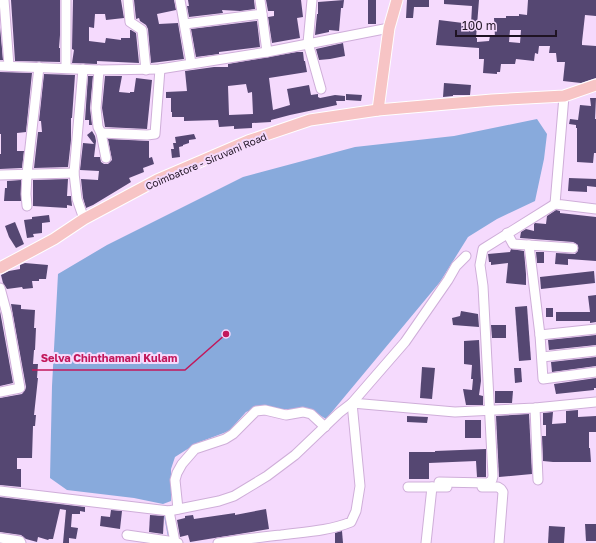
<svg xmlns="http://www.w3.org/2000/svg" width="596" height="543" viewBox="0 0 596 543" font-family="'Golos Text',sans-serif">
  <rect width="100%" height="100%" fill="#f5dafd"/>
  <path fill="#88aadc" d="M537,119L547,134L544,159L535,201L497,219L468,237L440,282L326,419L310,409H281L263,406L246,412L229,431L197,443L175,457L171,469V501L163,504L134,498L67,490L50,478L52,386L58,274L107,245L243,177L355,147L454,136Z"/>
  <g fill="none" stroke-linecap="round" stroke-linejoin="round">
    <path stroke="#88aadc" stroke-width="2" d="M165,516L169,537"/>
  </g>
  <g fill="#554772" fill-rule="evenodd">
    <path d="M11,0H60V35L59,48H60V62L15,61Z"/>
    <path d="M73,0H121L124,18L106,20L105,14H95L94,28L89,27V41L105,43L106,38L121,40V38H130V30H131L136,33L139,63L97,61V64L72,63L74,50L72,49Z"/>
    <path d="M134,0H174L176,10L157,14L159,24L178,23L184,59L151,63L148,29L146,25L140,21L139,18L136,19Z"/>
    <path d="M188,0H254L255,9L240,11L222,10L223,13L189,17L187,6H189Z"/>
    <path d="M266,0H301L303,17L297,18L300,38L272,43L268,17L274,16V11H268Z"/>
    <path d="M344,0L343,8H341L339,31L329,30V32L315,35L317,14H318V2Z"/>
    <rect x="368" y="0" width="8" height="24"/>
    <path d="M407,0H429V7H414L413,18H406Z"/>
    <path d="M444,0H479L476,38H477V42L489,41L490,36L495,37L494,18H506V16H519V14L527,15L528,0H596V16L585,15L582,42V45L596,46V78L581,83L563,81L565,62H557L556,53H549L550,46H539L538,54L535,53L534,61L516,59L515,64H501L500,72H497V74L483,73L484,59H479V48L436,45L439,20L471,24L472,6L444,4ZM510,30H521L520,43L509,42Z"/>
    <path d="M257,21L260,47L219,52V54L196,57L191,29Z"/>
    <path d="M0,27L3,60H0Z"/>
    <path d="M343,43L345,56L330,59L319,60L316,49Z"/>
    <path d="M297,52H303L304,61H305L307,72L269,78L273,110L290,105L287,89L309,85L311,95L318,94V97L320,98L335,95L345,96V101H336L337,105L290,115L271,120V122L252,123V128L234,129V126L219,127L218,120L184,121V117H172V112H171V98H166V92L187,91L185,71L214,67H228V64ZM246,84L248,93L252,92L253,114L229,115L228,86Z"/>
    <path d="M0,72L32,73L26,132L17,133V151H24L22,168L0,169V154H1V134H0Z"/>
    <path d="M44,74L75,75L72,118H71V140L68,167L34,168L38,132H42L41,121H39Z"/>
    <path d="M88,76H93L90,108L92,125H89V120H85Z"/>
    <path d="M105,76H122L119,92L130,93V92H134L136,78L152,80L147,129L105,127L102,108Z"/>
    <path d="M444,83L471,85L470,95H453V96L443,97Z"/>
    <path d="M346,94L362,95L361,101L346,100Z"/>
    <path d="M590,98H596L595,119H596V153H594L593,163L577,162V128H576V125L569,124L570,119L578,120L580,105L591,106Z"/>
    <path d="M92,131L95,136L96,141L94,157H100L101,162L104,164H108L112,160L108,139L149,141V158L152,157L154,164L143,168L144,172L129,178L131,182L93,205L86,208L83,198L81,179L98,180L99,171L80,170L83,143L94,144L87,135Z"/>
    <path d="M194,134L196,139L189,140V143L183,145V146L179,147L180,157L172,158L171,149H174L173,143H176L175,137Z"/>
    <path d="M569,178L596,179V187L587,186V192L568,191Z"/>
    <path d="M68,179L67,196H71L72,206L67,205V208L33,206V180Z"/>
    <path d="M21,180V201H4L5,188H7V181Z"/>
    <path d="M556,210L560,211V213L596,217V261L568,259V265L555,264L556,253L575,254L578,251V245L573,242L520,238L521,232L526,229L534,231V224L535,223L546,224L547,216Z"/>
    <path d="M49,215L50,222L42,223V233L33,234L34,237L27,238L24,220L32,219V217Z"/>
    <path d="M15,222L24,244L16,248L9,237L5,226Z"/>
    <path d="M511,249L524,251L526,274V285L506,283L508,263L491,265V262H489L488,254L510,252Z"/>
    <path d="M536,252H544V263H537Z"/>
    <path d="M25,263L48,265L46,279H39V281H32L33,288L23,289L22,287L7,289L3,283L1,275L9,271L20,269V265Z"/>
    <path d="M594,271L595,283L541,289L540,277Z"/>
    <path d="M596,295V322L590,323V321H556V312H590L588,296Z"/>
    <path d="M11,304L21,305V309L35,310L34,328H36L35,350H34L33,364H38L37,378H38L34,415H36L35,426H33L32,458H17V469H21V487L0,485V398L22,394L25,390L26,387Z"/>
    <path d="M527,306L531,360L519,361L515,307Z"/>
    <rect x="546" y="308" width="7" height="9"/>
    <path d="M0,311L13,383L0,386Z"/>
    <path d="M461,311L478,314L479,327L453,325L452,318L460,316Z"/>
    <path d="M491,325H506V338H492Z"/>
    <path d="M596,335V345L549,350L548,340Z"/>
    <path d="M479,340L481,381L479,395L483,396V405H466L463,389L472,390L473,379H471L472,365L464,364V341Z"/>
    <path d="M596,357V366L552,372L551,362Z"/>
    <path d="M422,367L435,368L432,399L420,398Z"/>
    <path d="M514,368H521L522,382L515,383Z"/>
    <path d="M596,378V388H594V390L556,394L554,384Z"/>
    <path d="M495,391H513L512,403H495Z"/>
    <path d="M578,410V417L596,416V432H589V448H590L591,462H553L543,461L542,436H546V425H543V413L553,412L552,424L566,423V411Z"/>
    <path d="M529,414L532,474L499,477L496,416Z"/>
    <path d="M407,416L428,417L427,423L407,422Z"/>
    <rect x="465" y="420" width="16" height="18"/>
    <path d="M486,449V477H477L476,461L429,463V479H409V452H435V451Z"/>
    <path d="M0,497L85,507V512L80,511V514H72L71,527L78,528L76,539L69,538V543H63L66,510L60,509L53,539H49L48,540L38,537L37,542L26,539L21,535L0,532Z"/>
    <path d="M266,509L269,529L190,542L188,535L180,537L177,520L185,518V516L193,515L194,519L235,513V515Z"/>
    <path d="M111,510L122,511L120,529L100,526L101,516L110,517Z"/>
    <path d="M150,515L164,516L163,534L149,532Z"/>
    <path d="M585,524H596V541H586Z"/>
    <path d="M549,526L565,527L564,543H548Z"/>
    <path d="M342,531L343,543H335V533Z"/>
  </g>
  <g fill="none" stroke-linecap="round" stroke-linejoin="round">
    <defs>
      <g id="minor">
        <path d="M4,0L9,66"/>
        <path d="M128,0L130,22L142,30L146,70"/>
        <path d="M180,0L191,63"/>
        <path d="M312,0L308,43L321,89"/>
        <path d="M262,14L267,52"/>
        <path d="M185,24L262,14L260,0"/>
        <path d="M0,66L99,70L160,69L267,52L389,28"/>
        <path d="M66,68V0"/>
        <path d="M83,69L74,173L77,199L84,219"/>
        <path d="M99,70L96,108L98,127L101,133L106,158"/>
        <path d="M564,96L555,204L596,209"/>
        <path d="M101,133L147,135L155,134L160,69"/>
        <path d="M0,175L74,173"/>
        <path d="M27,206L26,194L27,174L39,67"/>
        <path d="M507,233L513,244L573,248"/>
        <path d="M529,245L540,335"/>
        <path d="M0,288L7,314L20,388L0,392"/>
        <path d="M596,329L540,335L543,379L596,372"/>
        <path d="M542,357L596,351"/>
        <path d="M535,408L538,480"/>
        <path d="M439,482L488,483L492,480L493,476L483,286L480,265L483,249L555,204"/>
        <path d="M408,487H447"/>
        <path d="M482,487H498L501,489L503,492L499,543"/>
        <path d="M0,491L169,511L219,501L234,496L267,476L295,455L339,413L352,403L455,412L535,408L596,402"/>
        <path d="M178,509L175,480L177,473L182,464L195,449L225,439L233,434L256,411L265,410L286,415L303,412L311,414L325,427"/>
        <path d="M169,511L175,542L178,543"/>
        <path d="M127,535L175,542"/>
        <path d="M0,538L20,541L21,543"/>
        <path d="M218,543C239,540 260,537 281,535C304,532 329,531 351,522L356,511L360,486L352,403L405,342L448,280L456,266L466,256"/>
        <path d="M426,543L432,487"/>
      </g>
      <g id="major">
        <path d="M378,110L389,28L397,0"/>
        <path d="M0,268L54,239L84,219L157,180L248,141L310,120L378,110L492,100L564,96L596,85"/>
      </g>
    </defs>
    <use href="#minor" stroke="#cfaed9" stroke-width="11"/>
    <use href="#major" stroke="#fff" stroke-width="13"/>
    <use href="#minor" stroke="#fff" stroke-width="9"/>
    <use href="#major" stroke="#f7c4c5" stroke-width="11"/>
  </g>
  <g text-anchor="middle" stroke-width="4" stroke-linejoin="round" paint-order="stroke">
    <g font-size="10" fill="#1f1323" stroke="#f5dafd">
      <text transform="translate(206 161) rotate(-23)" y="4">Coimbatore - Siruvani Road</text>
    </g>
  </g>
  <path fill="none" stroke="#c2185b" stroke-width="1.5" d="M226 334L185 370H32"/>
  <circle fill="#c2185b" stroke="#f5dafd" stroke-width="1.5" cx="226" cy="334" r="4"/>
  <g font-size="11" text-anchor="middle" font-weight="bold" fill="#c2185b" stroke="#f5dafd" stroke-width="4" stroke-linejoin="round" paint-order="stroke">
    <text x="109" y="362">Selva Chinthamani Kulam</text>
  </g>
  <path d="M456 30v6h100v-6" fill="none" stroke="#1f1323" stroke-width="2"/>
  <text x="462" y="30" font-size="12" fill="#1f1323" stroke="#f5dafd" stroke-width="3" paint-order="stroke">100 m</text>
</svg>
